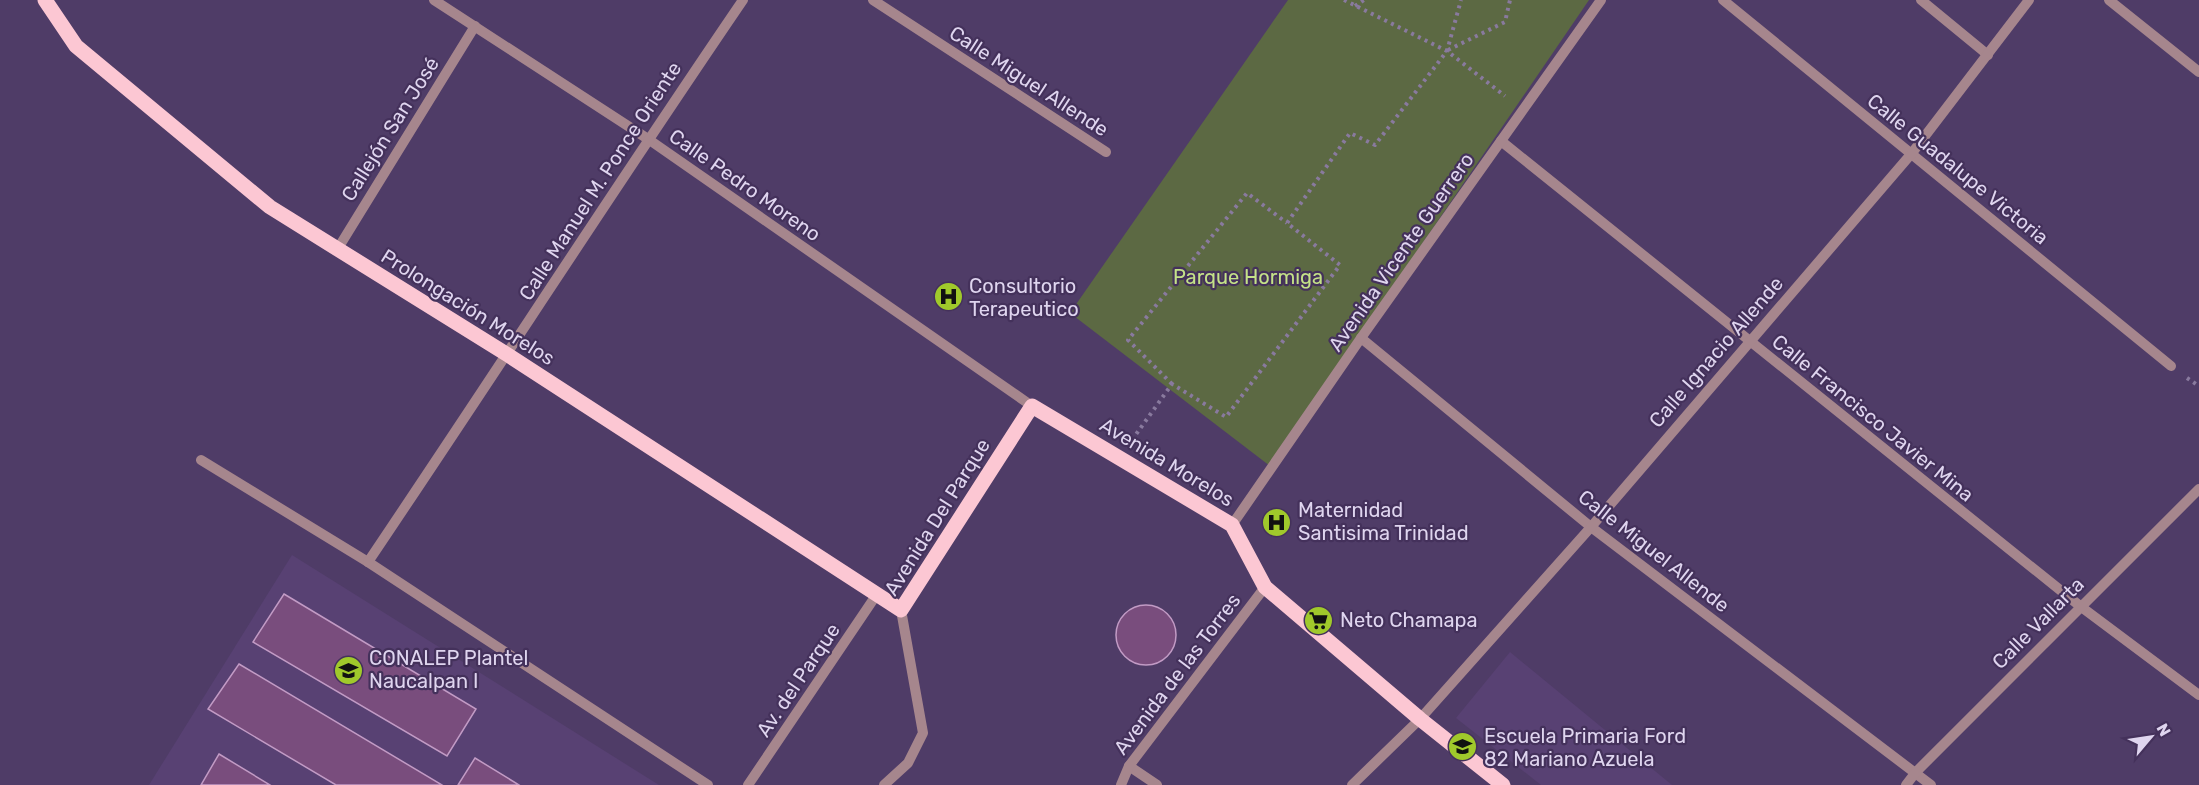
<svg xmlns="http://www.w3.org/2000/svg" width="2199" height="785" viewBox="0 0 2199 785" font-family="Rubik,sans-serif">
  <rect width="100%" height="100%" fill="#4f3c67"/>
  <g fill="#584173">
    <path d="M292,555L659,785H149Z"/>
    <path d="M1510,652L1672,785H1541L1456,718Z"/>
  </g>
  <path fill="#5c6943" d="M1288,0H1589L1270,466L1070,313Z"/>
  <g fill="#794d7d" stroke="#c29bc5" stroke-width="1.5">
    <path d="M284,594L476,709L447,756L253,642Z"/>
    <circle cx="1146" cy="635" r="30"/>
    <path d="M239,664L442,785H336L208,709Z"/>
    <path d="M219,754L270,785H201Z"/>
    <path d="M475,758L519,785H458Z"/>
  </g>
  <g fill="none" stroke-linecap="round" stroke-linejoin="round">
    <g stroke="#897a9e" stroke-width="4" stroke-dasharray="3 4.5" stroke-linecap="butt">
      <path d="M1344,0L1447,51L1505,96"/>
      <path d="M1355,6L1364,0"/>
      <path d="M1448,50L1505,22L1510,0"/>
      <path d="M2187,378L2199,386"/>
      <path d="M1172,384L1128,340L1247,193L1287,223"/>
      <path d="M1132,440L1172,384L1226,417L1340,265L1287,223L1350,133L1375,145L1447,51L1461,0"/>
    </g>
    <g stroke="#a6868d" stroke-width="10">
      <path d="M434,0L648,139L1032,406"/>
      <path d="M873,0L1106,152"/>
      <path d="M1723,0L2171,366"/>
      <path d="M1921,0L1988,55"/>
      <path d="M2109,0L2199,72"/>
      <path d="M1501,141L2080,606L2199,695"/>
      <path d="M337,250L475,26"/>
      <path d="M1361,338L1591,527L1931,785"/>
      <path d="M201,460L368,562L708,785"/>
      <path d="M1232,525L1361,338L1601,0"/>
      <path d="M368,562C494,375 616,186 743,0"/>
      <path d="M1129,766L1157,785"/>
      <path d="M748,785L877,594"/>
      <path d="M884,785L908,763L923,733L901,610"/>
      <path d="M1121,785L1129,766L1265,587"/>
      <path d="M1352,785L1420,719L1591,527L1912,153L2029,0"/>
      <path d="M1906,785L1916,772L2199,489"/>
    </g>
    <path stroke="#fcc7d3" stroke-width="15" d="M45,0L76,46L270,207L508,355L901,610L1032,406L1232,525L1265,587L1420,719L1503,785"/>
  </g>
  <defs>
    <symbol id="hospital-disc" viewBox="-11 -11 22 22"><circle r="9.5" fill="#a0c92b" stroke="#44315b"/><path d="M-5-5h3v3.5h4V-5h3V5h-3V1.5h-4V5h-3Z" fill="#111"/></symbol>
    <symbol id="supermarket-disc" viewBox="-11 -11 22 22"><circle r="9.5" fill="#a0c92b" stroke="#44315b"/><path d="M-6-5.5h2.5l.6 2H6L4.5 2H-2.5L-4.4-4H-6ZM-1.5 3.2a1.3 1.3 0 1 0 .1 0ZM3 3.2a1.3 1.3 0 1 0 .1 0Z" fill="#111"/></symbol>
    <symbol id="school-disc" viewBox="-11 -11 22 22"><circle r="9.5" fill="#a0c92b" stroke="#44315b"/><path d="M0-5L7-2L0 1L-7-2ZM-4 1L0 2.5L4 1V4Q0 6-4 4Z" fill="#111"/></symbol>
  </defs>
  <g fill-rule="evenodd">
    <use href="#hospital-disc" x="932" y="280" width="33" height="33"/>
    <use href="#hospital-disc" x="1260" y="506" width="33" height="33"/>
    <use href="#supermarket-disc" x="1302" y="604" width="33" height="33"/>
    <use href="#school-disc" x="332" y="654" width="33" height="33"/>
    <use href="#school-disc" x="1446" y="730" width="33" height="33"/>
  </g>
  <g text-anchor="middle" stroke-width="4.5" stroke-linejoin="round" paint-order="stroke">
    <g font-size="20" fill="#dfd5ef" stroke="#44315b">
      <text transform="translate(1029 81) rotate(33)" y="7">Calle Miguel Allende</text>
      <text transform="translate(390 129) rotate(-58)" y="7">Callejón San José</text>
      <text transform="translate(1958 169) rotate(39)" y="7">Calle Guadalupe Victoria</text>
      <text transform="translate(600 181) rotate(-57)" y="7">Calle Manuel M. Ponce Oriente</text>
      <text transform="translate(745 185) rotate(35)" y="7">Calle Pedro Moreno</text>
      <text transform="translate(1401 252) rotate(-55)" y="7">Avenida Vicente Guerrero</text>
      <text transform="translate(468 307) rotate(32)" y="7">Prolongación Morelos</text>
      <text transform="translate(1716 352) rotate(-49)" y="7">Calle Ignacio Allende</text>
      <text transform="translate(1873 418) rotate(39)" y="7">Calle Francisco Javier Mina</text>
      <text transform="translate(1167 462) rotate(31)" y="7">Avenida Morelos</text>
      <text transform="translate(937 517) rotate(-58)" y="7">Avenida Del Parque</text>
      <text transform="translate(1654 551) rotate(38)" y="7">Calle Miguel Allende</text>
      <text transform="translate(2038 623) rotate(-45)" y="7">Calle Vallarta</text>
      <text transform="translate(1177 674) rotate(-53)" y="7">Avenida de las Torres</text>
      <text transform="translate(798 680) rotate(-56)" y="7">Av. del Parque</text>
    </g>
    <g font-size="20" fill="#c4e288" stroke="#44315b">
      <text x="1248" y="284">Parque Hormiga</text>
    </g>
    <g font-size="20" fill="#dfd5ef" stroke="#44315b" text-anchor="start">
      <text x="969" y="293">Consultorio<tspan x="969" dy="23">Terapeutico</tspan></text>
      <text x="1298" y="517">Maternidad<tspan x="1298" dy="23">Santisima Trinidad</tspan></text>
      <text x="1340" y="627">Neto Chamapa</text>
      <text x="369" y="665">CONALEP Plantel<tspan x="369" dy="23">Naucalpan I</tspan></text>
      <text x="1484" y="743">Escuela Primaria Ford<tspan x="1484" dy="23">82 Mariano Azuela</tspan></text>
    </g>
  </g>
  <g transform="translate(2151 737) rotate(61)" stroke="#44315b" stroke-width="4.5" paint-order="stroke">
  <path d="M0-4.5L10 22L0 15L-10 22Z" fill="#dfd5ef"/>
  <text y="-9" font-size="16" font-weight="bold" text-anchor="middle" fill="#dfd5ef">N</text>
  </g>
</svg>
